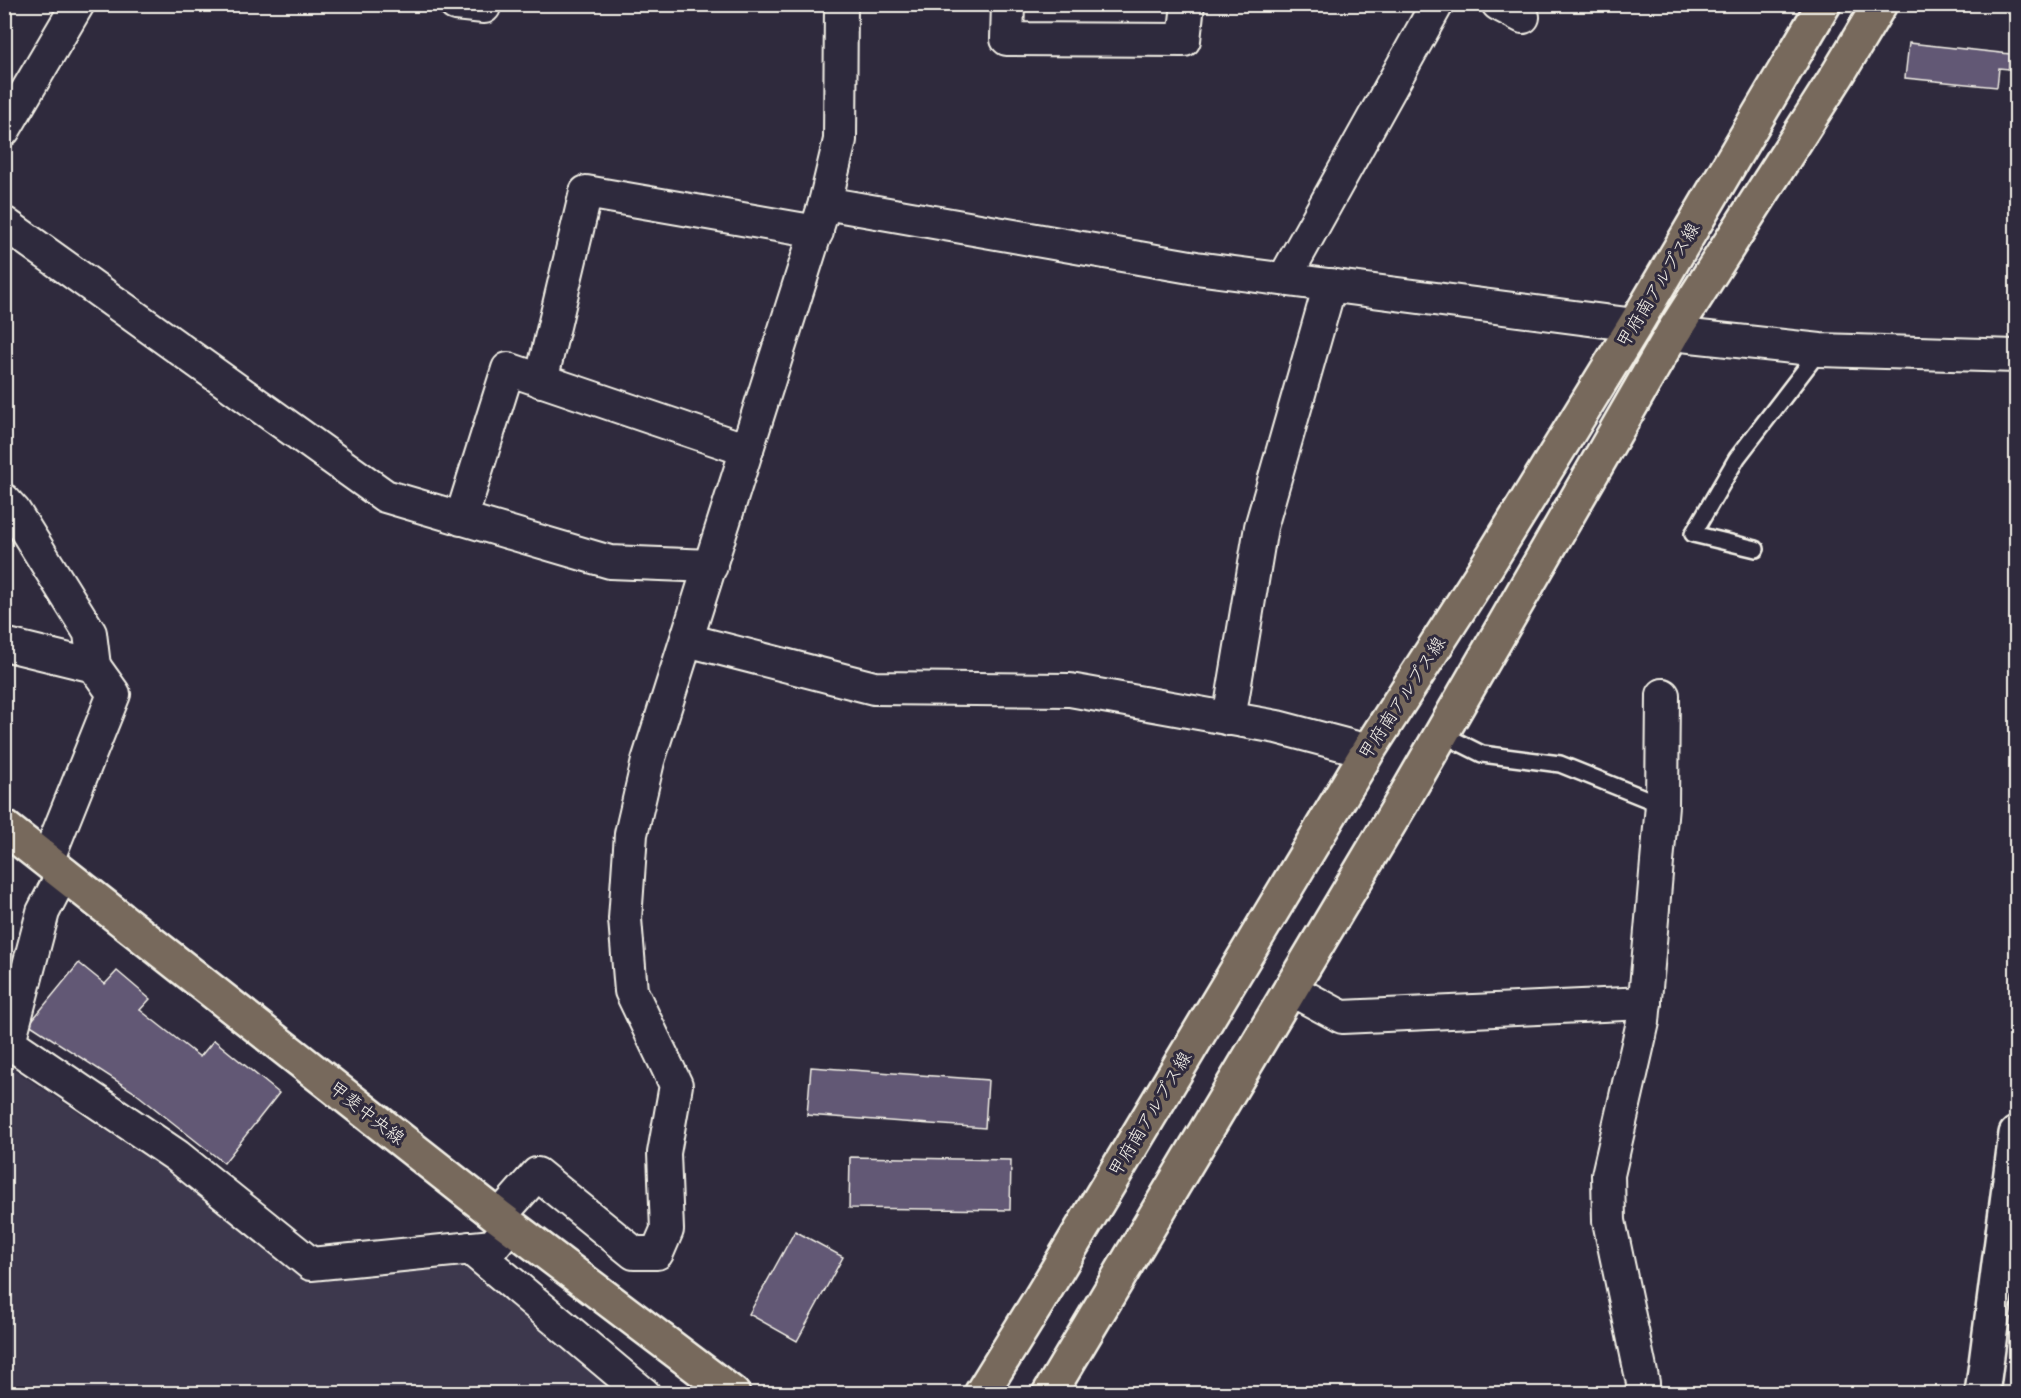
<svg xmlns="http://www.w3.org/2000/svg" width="2021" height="1398" viewBox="0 0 2021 1398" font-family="'Patrick Hand','Klee One',sans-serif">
  <rect width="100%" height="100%" fill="#2f2a3d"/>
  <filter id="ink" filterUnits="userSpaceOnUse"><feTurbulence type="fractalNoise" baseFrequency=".0167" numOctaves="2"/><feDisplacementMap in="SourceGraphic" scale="12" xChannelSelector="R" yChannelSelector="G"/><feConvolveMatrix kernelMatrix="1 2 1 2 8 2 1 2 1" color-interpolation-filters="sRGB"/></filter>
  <g filter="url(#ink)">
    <path fill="#3e384e" d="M4,1063L167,1171L304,1278L471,1267L622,1393H5Z"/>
    <g fill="#625874" stroke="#f4f1e8" stroke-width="1.5">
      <path d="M1909,43L2010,54L2009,69L1999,68L1997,87L1905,78Z"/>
      <path d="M79,963L105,984L117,971L150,999L140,1010L200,1057L214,1040L279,1093L224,1163L134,1092L29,1024Z"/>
      <path d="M811,1067L988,1080L985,1128L807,1115Z"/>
      <path d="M850,1157L1011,1160L1010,1210L849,1208Z"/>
      <path d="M795,1231L843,1257L797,1341L749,1314Z"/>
    </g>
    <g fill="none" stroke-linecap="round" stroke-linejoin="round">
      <defs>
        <g id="service">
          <path d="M1756,549L1693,534L1737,458L1820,350"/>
          <path d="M1442,734L1482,754L1560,764L1662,805"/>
        </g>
        <g id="minor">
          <path d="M455,4L484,7V4"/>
          <path d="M1008,4L1007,39L1184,40L1188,4"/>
          <path d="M1498,4L1523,17"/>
          <path d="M4,130L78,4"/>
          <path d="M825,203L1196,268L1635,325"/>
          <path d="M4,223L385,496L610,562L711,566"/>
          <path d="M1284,279L1437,4"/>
          <path d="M1672,334L1820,350L2016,356"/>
          <path d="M541,381L586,192L817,232"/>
          <path d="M4,500L14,511L90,633L94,666"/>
          <path d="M461,519L508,369L747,450"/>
          <path d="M687,640L874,688L1070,690L1277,727L1368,751"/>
          <path d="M4,644L94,666L114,694L47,861"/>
          <path d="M1229,719L1261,527L1330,285"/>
          <path d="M1290,989L1342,1017L1645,1003"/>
          <path d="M4,1039L177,1156L311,1264L493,1246L510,1225"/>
          <path d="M9,1042L43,912L63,873"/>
          <path d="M499,1217L537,1174L634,1253H657L667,1230L664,1153L676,1085L631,991L625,919L631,834L648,761L825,203L840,140L841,4"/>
          <path d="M470,1248L644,1394"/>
          <path d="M1642,1394L1643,1383L1609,1221L1608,1175L1643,1022L1662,805L1663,695"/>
        </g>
        <path id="tertiary" d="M1982,1394L2016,1134"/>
        <g id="primary">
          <path d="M4,827L499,1217L733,1394"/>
          <path d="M981,1394L1038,1302L1368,751L1488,564L1635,325L1824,4"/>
          <path d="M1049,1394L1402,802L1672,334L1838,74L1880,4"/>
        </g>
      </defs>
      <use href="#service" stroke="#f4f1e8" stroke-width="20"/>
      <use href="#minor" stroke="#f4f1e8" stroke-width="36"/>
      <use href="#tertiary" stroke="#f4f1e8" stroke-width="38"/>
      <use href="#primary" stroke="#f4f1e8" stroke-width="38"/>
      <use href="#service" stroke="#2f2a3d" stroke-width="15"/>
      <use href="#minor" stroke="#2f2a3d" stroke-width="32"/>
      <use href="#tertiary" stroke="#2f2a3d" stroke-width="33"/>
      <use href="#primary" stroke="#77695c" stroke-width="33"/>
    </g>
  </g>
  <g text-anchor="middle" stroke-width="6" stroke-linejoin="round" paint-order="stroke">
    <g font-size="18" fill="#f4f1e8" stroke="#2f2a3d">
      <text transform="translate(1658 285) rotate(-59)" y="6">甲府南アルプス線</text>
      <text transform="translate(1402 698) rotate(-57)" y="6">甲府南アルプス線</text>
      <text transform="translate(367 1113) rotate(38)" y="6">甲斐中央線</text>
      <text transform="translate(1150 1114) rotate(-59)" y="6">甲府南アルプス線</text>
    </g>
  </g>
  <rect width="2021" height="1398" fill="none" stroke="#2f2a3d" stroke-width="24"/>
  <rect x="12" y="12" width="1997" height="1374" fill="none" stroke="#f4f1e8" stroke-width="2" filter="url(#ink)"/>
</svg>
